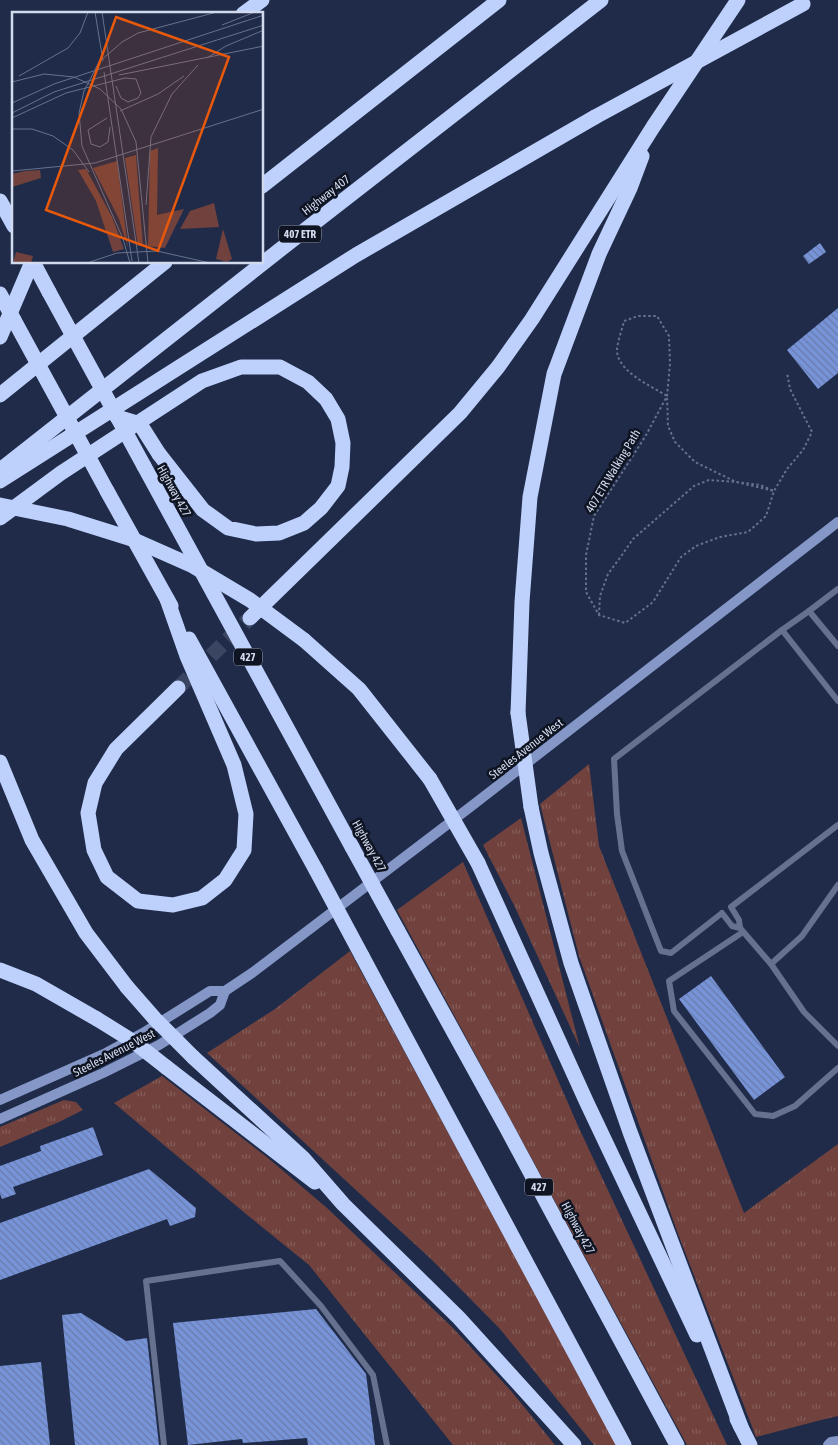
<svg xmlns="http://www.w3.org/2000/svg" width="838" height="1445" viewBox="0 0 838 1445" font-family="'Asap Condensed',sans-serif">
  <defs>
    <pattern id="grass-tufts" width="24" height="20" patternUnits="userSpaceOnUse" patternTransform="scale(1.25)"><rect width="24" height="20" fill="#71423d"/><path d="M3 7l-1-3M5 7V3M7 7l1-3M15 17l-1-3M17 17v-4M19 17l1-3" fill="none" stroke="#845d59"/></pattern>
    <pattern id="building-back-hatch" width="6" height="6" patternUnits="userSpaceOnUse" patternTransform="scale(1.25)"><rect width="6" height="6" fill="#7894d8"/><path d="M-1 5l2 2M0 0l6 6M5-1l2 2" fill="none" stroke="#677bac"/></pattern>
  </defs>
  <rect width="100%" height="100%" fill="#1f2b49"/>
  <g fill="url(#grass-tufts)">
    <path d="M589,764L599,846L744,1213L838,1144V1416L821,1420L756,1437L677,1231L579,956L540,804Z"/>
    <path d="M521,818L580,1048L514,905L483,845Z"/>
    <path d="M463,862L578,1126L727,1445H687L397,910Z"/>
    <path d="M350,951L617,1445H594L500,1329L432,1260L207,1053L275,1009Z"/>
    <path d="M162,1076L268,1158L327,1208L452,1327L512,1392L555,1445H453L309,1265L246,1214L114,1103Z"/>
    <path d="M64,1100L76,1102L83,1110L59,1122L0,1147V1127Z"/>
  </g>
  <g fill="url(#building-back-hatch)">
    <path d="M820,243L826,252L809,264L803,256Z"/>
    <path d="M838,308V373L818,389L787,350Z"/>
    <path d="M711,976L785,1077L754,1100L679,999Z"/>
    <path d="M93,1127L103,1155L13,1187L16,1194L2,1199L0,1194V1166L41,1151L40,1146Z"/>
    <path d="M149,1169L196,1208L195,1217L170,1226L167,1219L0,1280V1223Z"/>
    <path d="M316,1309L366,1374L375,1445H308L307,1438L243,1443L242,1439L188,1445L173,1323Z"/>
    <path d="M81,1313L126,1341L147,1338L159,1445H75L62,1315Z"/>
    <path d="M41,1362L50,1445H0V1366Z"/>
  </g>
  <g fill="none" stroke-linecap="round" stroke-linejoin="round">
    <path stroke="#3a4562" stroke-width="15" stroke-dasharray="15 8" stroke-linecap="butt" d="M178,688L250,618"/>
    <path stroke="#66718b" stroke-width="2" stroke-dasharray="2.5 2.5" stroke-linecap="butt" d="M599,615L600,596L608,574L622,555L633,539L694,486L709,480L736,482L774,491L760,485L736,482L695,462L675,442L668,426L667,396C651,386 616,371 617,349C618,340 622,330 624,321L638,316H657L669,336L670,364L667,396L645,437L594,516L586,555V592L599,615L625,623L653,602L681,557L696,546L720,537L748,532L766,516L774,491L787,469L803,450L812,432L790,389L787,373"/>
    <g stroke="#65718e" stroke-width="6">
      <path d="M838,589L809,611L838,646"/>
      <path d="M782,630L809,611"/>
      <path d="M838,885L802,936L771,964L804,1012L838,1046"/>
      <path d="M740,928L732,926L722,913L671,953L661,951L622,851L617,814L614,759L782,630L838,701"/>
      <path d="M743,932L669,981L674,1011L755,1114L773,1116L795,1106L838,1068"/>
      <path d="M771,964L740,928L739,920L731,907L838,825"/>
      <path d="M164,1445L146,1281L280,1261L321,1306L373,1375L387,1445"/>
    </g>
    <g stroke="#8497c6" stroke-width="10">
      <path d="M0,1100L106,1053L143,1033L210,991H225L252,973L469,808L838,522"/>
      <path d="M0,1119L103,1073L159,1045L210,1013L220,1005L225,991"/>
      <path d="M828,1445L831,1442L838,1441"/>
    </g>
    <g stroke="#bed1fc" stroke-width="15">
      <path d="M243,14L262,0"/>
      <path d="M262,186L499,0"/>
      <path d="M0,201L14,226"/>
      <path d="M33,262L49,292"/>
      <path d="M0,294L14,320"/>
      <path d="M0,395L165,262"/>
      <path d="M144,466L352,847"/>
      <path d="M0,470L300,234L601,0"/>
      <path d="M0,481L356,255L595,117"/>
      <path d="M107,491L171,606"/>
      <path d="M0,518L61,473L202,381L241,367H280L308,382L326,399L338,419L343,443L342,467L338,486L321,508L304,523L279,533L256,534L228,528L203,510L159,454"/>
      <path d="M167,599L187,656L234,765L246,814L244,850L225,880L202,898L173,905L138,901L107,877L94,850L88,813L95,783L116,749L178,688"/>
      <path d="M250,618L460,413L498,367L532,319L653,127L738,0"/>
      <path d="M189,639L316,870"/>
      <path d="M304,640L359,689L430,779"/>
      <path d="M518,713L522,602L530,497L554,374L599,254L630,188L642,156"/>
      <path d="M0,762L32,840L86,933L127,987"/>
      <path d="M531,807L541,853L571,963L630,1132L741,1427"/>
      <path d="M478,863L587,1103L697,1335"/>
      <path d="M398,931L506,1127L677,1445"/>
      <path d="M362,956L624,1445"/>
      <path d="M0,970L36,984L97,1019"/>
      <path d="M193,1057L303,1158L343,1204L459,1318L574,1445"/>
      <path d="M166,1067L315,1182"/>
      <path d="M737,1419L750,1445"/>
    </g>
    <g stroke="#bed1fc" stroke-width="15">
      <path d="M595,117L803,4"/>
      <path d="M49,292L144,466"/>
      <path d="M14,320L107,491"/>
      <path d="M0,337L32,262"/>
      <path d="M117,417L140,424L159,454"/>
      <path d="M0,505L68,519L132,539L193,566L250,600L304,640"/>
      <path d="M518,713L531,807"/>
      <path d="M430,779L478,863"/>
      <path d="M352,847L398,931"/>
      <path d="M316,870L362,956"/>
      <path d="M127,987L155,1019L193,1057"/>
      <path d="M97,1019L134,1042L166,1067"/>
    </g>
  </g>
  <g text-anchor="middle" stroke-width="5" stroke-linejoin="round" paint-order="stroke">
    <g fill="#0f1422" stroke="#989fb1" stroke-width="1">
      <rect x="279" y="225.5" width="42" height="17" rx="4"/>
      <rect x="234" y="648.5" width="28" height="17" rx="4"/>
      <rect x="525" y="1178.5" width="28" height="17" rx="4"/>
    </g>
    <g font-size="11" font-weight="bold" fill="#d2dbee">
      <text x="300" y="238">407 ETR</text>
      <text x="248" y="661">427</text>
      <text x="539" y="1191">427</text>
    </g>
    <g font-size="12" fill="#d2dbee" stroke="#0f1422">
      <text transform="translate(326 195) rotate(-38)" y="4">Highway 407</text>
      <text transform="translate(613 471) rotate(-59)" y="4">407 ETR Walking Path</text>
      <text transform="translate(174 491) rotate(61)" y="4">Highway 427</text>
      <text transform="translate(526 749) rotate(-38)" y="4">Steeles Avenue West</text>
      <text transform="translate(369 846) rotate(61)" y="4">Highway 427</text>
      <text transform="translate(114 1053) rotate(-27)" y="4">Steeles Avenue West</text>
      <text transform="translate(578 1228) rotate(62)" y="4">Highway 427</text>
    </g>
  </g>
  <g transform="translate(12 12)">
    <rect width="251" height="251" fill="#1f2b49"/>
    <path d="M146,136L145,203L172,197L153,236L136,234L138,139ZM124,143L127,184L131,234H126L113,146ZM105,149L116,236L107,207L81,156ZM74,157L100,205L112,237L101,240L84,189L66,158ZM13,159L28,158L29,166L0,175V162ZM202,191L207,215L168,217L178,199ZM211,217L220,247L215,250L204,247ZM4,240L21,244L19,251H1Z" fill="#71423d"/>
    <path fill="none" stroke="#67718b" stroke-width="1" d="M83,0L91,49M90,0L127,251M138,0H165M210,13L243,0M195,46L214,34L252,18M92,60L120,249M107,63L252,34M7,64L56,36L68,21L76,0M0,70L32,62L62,65L88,77L109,97L124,130L136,251M0,91L42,72L252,3M108,99L146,82L172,64M0,101L42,80L252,13M0,106L54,81L113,66L124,67L129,81L126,86L116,90L109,86L104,74M95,106L76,118L79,132L88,135L96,130L98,115M0,117H20L41,124L61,138L77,160M0,159L83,151L252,97M134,193L139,125L160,82L186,53M75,251L105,241L145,239L198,251M118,251L111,227L70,134L67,101L72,79L87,50L110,30L126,21L205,0"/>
    <path fill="#e8590c" fill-opacity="0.15" stroke="#e8590c" stroke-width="2.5" d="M104,5L217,45L146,239L34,198Z"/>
    <rect width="251" height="251" fill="none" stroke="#d2dbee" stroke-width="2.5"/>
  </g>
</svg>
